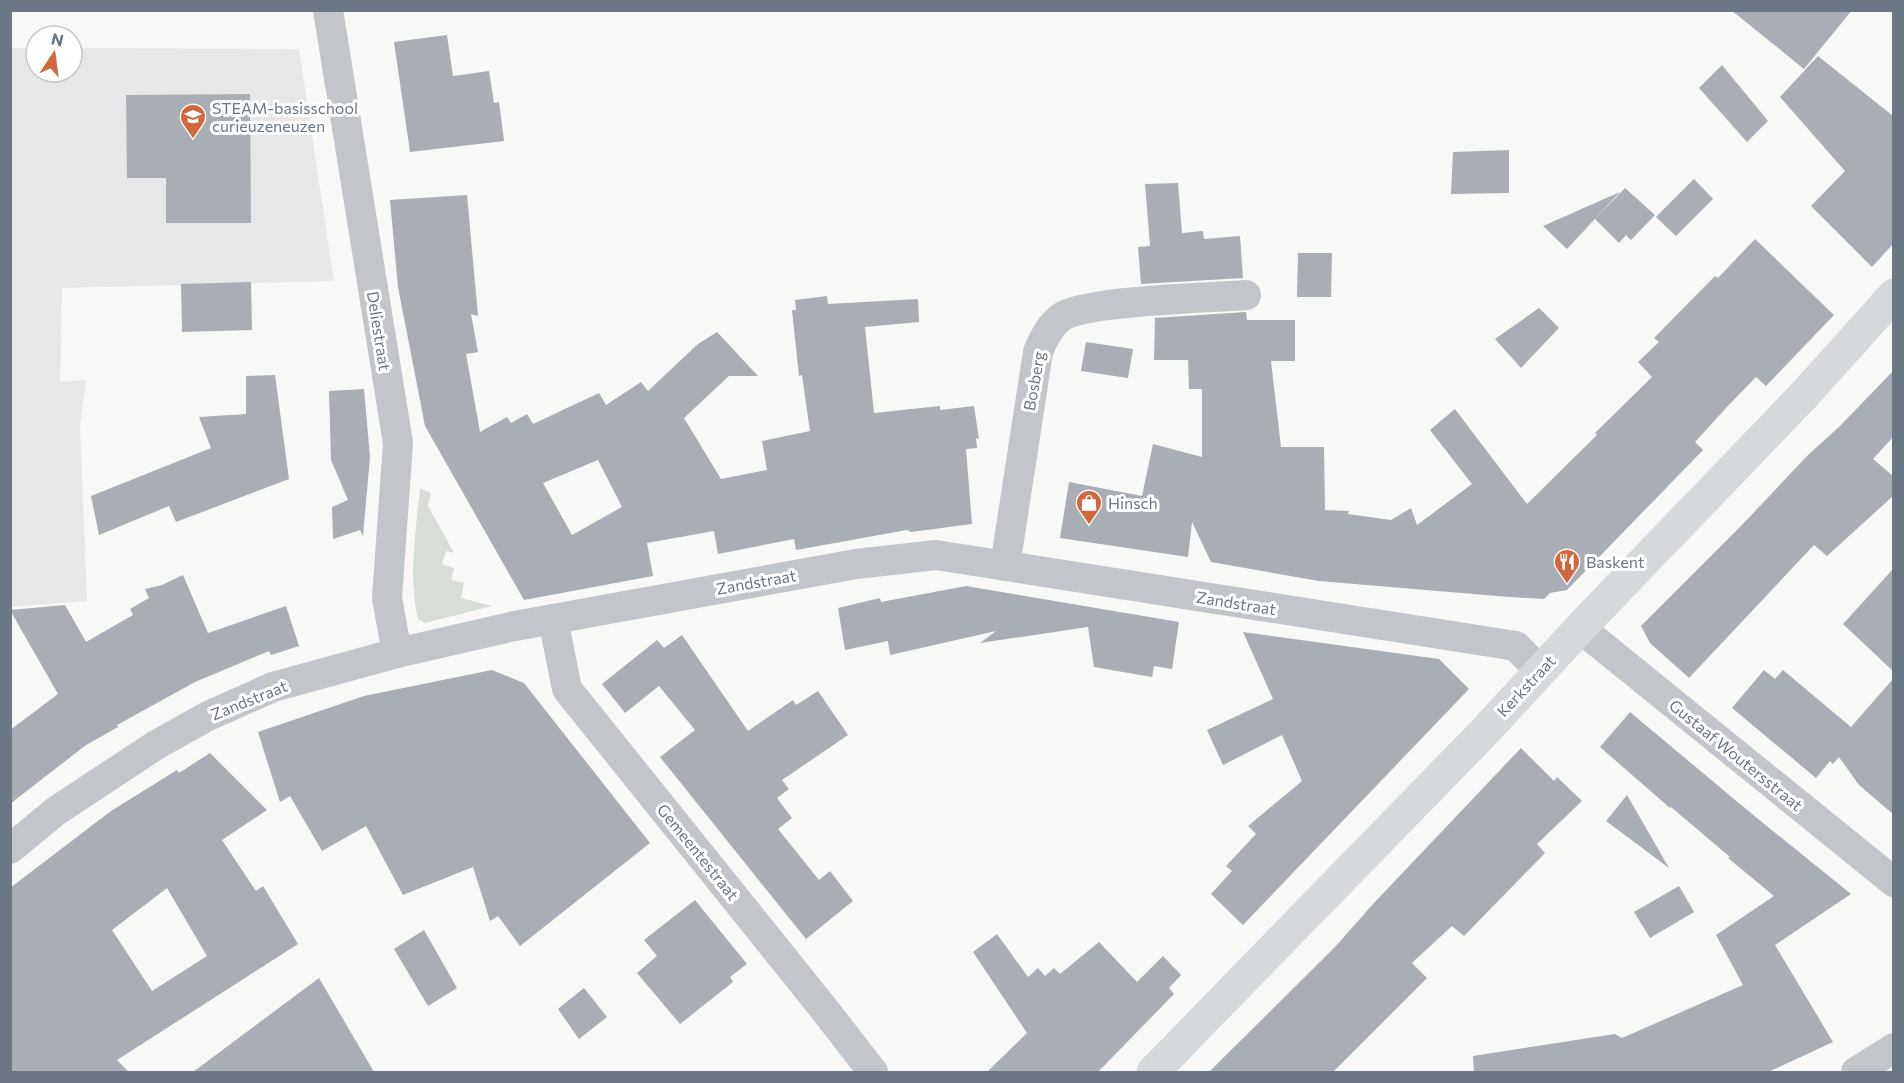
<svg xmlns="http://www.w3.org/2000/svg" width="1904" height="1083" viewBox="0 0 1904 1083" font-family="Commissioner,sans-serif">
  <rect width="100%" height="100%" fill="#f8f8f6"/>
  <path fill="#e6e7e6" d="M11,48H36V72H72V48L299,49L334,281L62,288L60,382L86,380L80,426L87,601L11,607Z"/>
  <path fill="#d8ddd6" d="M420,488L431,493L428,506L454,553L446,551L442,564L454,568L451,580L464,583L461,598L492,606L425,623L418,619C408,577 416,532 420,488Z"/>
  <g fill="#a8aeb4" fill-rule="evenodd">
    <path d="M1731,10H1852L1804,69Z"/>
    <path d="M447,35L453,76L489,71L494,103L499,102L504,141L410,152L394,42Z"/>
    <path d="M1818,56L1893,116V244L1872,267L1811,206L1845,171L1780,97Z"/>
    <path d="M1722,65L1768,121L1747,142L1699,88Z"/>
    <path d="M250,94L251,223H166V178H127L126,95Z"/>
    <path d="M1509,150V193L1451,194L1453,152Z"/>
    <path d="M1694,179L1713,199L1676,236L1656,217Z"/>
    <path d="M1178,183L1182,233L1203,231L1204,239L1240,236L1243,278L1141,284L1138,247L1150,246L1145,184Z"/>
    <path d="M1625,188L1655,215L1631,240L1626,235L1619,243L1595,219Z"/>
    <path d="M1620,192L1567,249L1543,226Z"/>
    <path d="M467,195L478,316L471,314L478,352L466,354L480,432L507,417L511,423L527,414L533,424L599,393L606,405L641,382L648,391L698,344L717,332L758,376H729L684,418L721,479L767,470L762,441L810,431L802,375L799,376L792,310H796L795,300L827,296L828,304L918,299L919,322L865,327L874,413L940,406V410L974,406L979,439L976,438L977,448L966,449L972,524L911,532L907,530L796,550L794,539L718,554L714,531L647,543L653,576L524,600L425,426L398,287L390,200ZM598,460L622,507L572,535L543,483Z"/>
    <path d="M1755,239L1834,315L1766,386L1756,377L1726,408L1695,442L1703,450L1567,590L1550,593L1544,599L1509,597L1319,581L1211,562L1192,522L1188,557L1060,538L1069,482L1142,496L1153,444L1202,457V389H1189L1188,360H1154L1155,318L1246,312L1247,320H1295V361H1271L1281,447H1324L1325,510L1349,511L1348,514L1391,520L1411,508L1417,525L1472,484L1430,430L1455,409L1527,504L1597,435L1595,433L1652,377L1638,362L1659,342L1654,338L1715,276L1718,278Z"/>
    <path d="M1298,253H1332L1331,297H1297Z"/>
    <path d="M251,282L252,330L182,332L181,284Z"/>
    <path d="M1539,308L1559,328L1521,368L1495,339Z"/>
    <path d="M1086,342L1133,349L1128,378L1081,371Z"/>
    <path d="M1893,371V437L1873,459L1893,476V496L1827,556L1814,545L1689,678L1650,643L1641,626L1741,526L1807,456L1840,426Z"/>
    <path d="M275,375L289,479L176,522L169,506L99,535L91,496L211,448L199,417L246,414V376Z"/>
    <path d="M364,389L370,457L363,536L360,530L333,539L332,507L348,500L331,460L329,391Z"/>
    <path d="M1893,569V671L1843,624Z"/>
    <path d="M183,575L208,633L286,606L299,646L271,655L269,651L195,682L117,725L118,727L86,745L10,804V730L58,694L10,610L65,605L86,642L133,615L130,609L149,598L145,589L162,585Z"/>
    <path d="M966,586L1179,622L1172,669L1154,666L1152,677L1094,667L1088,627L980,643L996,631L890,655L888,641L845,650L838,608L880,598L881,602Z"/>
    <path d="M1243,632L1439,659L1469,689L1243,925L1211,894L1232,871L1226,866L1256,834L1248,826L1302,781L1282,735L1223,765L1207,730L1273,699Z"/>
    <path d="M682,635L748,731L793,700L796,705L818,691L848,735L782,780L789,789L777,798L792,818L778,829L819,880L830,871L853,901L806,939L660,757L695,730L659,686L625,713L602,684L657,640L664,648Z"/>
    <path d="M492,670L524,683L650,843L520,946L498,916L490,921L473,867L403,895L366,826L322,851L290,796L280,802L258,732L364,696Z"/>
    <path d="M1764,670L1775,679L1783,670L1851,727L1893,679V814L1859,785L1839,757L1833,764L1830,761L1816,778L1732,708Z"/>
    <path d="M1630,712L1752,814L1851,894L1775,945L1833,1042L1768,1072H1474L1473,1056L1615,1034L1622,1038L1743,985L1716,935L1774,896L1728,858L1730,857L1671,807L1670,808L1600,747Z"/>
    <path d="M1521,748L1554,781L1557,777L1582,801L1537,844L1545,853L1464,936L1452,926L1412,963L1427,978L1333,1072H1209L1335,947L1374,903Z"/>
    <path d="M210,753L267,810L222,840L256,891L263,886L298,944L117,1060L129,1072H10V888L111,811L177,770L179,773ZM167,888L207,956L152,991L112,930Z"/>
    <path d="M1627,795L1669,868L1606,821Z"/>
    <path d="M1679,886L1694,912L1650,938L1634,912Z"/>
    <path d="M695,900L747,964L730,977L733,982L680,1024L637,973L657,956L644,940Z"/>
    <path d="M424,930L457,988L428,1006L394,949Z"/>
    <path d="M997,934L1028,977L1038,968L1045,976L1054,968L1060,974L1099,942L1137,982L1163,956L1181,975L1169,988L1174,994L1098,1072H987L1027,1033L973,952Z"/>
    <path d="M319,978L374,1072H193Z"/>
    <path d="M584,988L607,1017L579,1039L558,1009Z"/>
  </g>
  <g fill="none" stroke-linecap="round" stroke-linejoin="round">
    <g stroke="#c2c5c9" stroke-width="30">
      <path d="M328,10L398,443L387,598L397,653"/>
      <path d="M1005,566L1038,352C1043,339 1049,327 1060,318C1082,300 1212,298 1246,295"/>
      <path d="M553,619L567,689L824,1009L873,1072"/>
      <path d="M1580,628L1894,882"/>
      <path d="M10,849L56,811L156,745L208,716L273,687L397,653L510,627L856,564L936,555L1516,646L1540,671"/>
      <path d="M1856,1072L1894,1048"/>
    </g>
    <path stroke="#d5d9dc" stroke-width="33" d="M1153,1072L1488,728L1580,628L1805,394L1894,295"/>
  </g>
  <defs>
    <symbol id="school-pin" viewBox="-11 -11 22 30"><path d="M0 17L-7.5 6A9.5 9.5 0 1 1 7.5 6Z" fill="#d0673f" stroke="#fff"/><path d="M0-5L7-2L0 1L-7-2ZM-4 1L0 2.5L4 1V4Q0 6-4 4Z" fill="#fff"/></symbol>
    <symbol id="shop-pin" viewBox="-11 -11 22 30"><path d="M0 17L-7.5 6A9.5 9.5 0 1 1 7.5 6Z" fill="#d0673f" stroke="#fff"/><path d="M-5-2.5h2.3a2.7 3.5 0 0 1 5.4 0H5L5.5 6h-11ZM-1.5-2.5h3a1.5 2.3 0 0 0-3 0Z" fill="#fff"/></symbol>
    <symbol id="restaurant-pin" viewBox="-11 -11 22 30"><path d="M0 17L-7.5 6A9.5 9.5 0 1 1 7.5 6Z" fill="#d0673f" stroke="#fff"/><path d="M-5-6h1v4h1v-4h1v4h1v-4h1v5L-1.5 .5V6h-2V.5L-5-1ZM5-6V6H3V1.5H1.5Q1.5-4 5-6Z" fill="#fff"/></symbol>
  </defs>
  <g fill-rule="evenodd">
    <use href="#school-pin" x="178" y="102" width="30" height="40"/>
    <use href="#shop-pin" x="1074" y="488" width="30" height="40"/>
    <use href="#restaurant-pin" x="1552" y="547" width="30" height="40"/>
  </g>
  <g text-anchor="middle" stroke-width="6" stroke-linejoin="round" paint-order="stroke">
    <g font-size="16" fill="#6b7784" stroke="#fff" text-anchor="start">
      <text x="212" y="114">STEAM-basisschool<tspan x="212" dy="18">curieuzeneuzen</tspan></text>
      <text x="1108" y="509">Hinsch</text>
      <text x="1586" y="568">Baskent</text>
    </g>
    <g font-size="16" fill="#6b7784" stroke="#fff">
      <text transform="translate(379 331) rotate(81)" y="6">Deliestraat</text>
      <text transform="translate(1034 381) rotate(-80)" y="6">Bosberg</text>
      <text transform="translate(756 582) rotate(-10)" y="6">Zandstraat</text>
      <text transform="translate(1236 603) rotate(9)" y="6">Zandstraat</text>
      <text transform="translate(1526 686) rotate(-47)" y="6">Kerkstraat</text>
      <text transform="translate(249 700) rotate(-22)" y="6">Zandstraat</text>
      <text transform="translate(1736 755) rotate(39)" y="6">Gustaaf Woutersstraat</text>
      <text transform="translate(698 852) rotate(51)" y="6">Gemeentestraat</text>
    </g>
  </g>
  <rect width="1904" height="1083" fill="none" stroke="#6b7784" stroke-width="24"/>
  <g transform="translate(54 54) rotate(13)"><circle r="28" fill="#ffffff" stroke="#c4c9ce" stroke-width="1.5"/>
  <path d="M0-4.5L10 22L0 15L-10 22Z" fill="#d0673f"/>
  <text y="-9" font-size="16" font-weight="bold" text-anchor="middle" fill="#6b7784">N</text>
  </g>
</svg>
